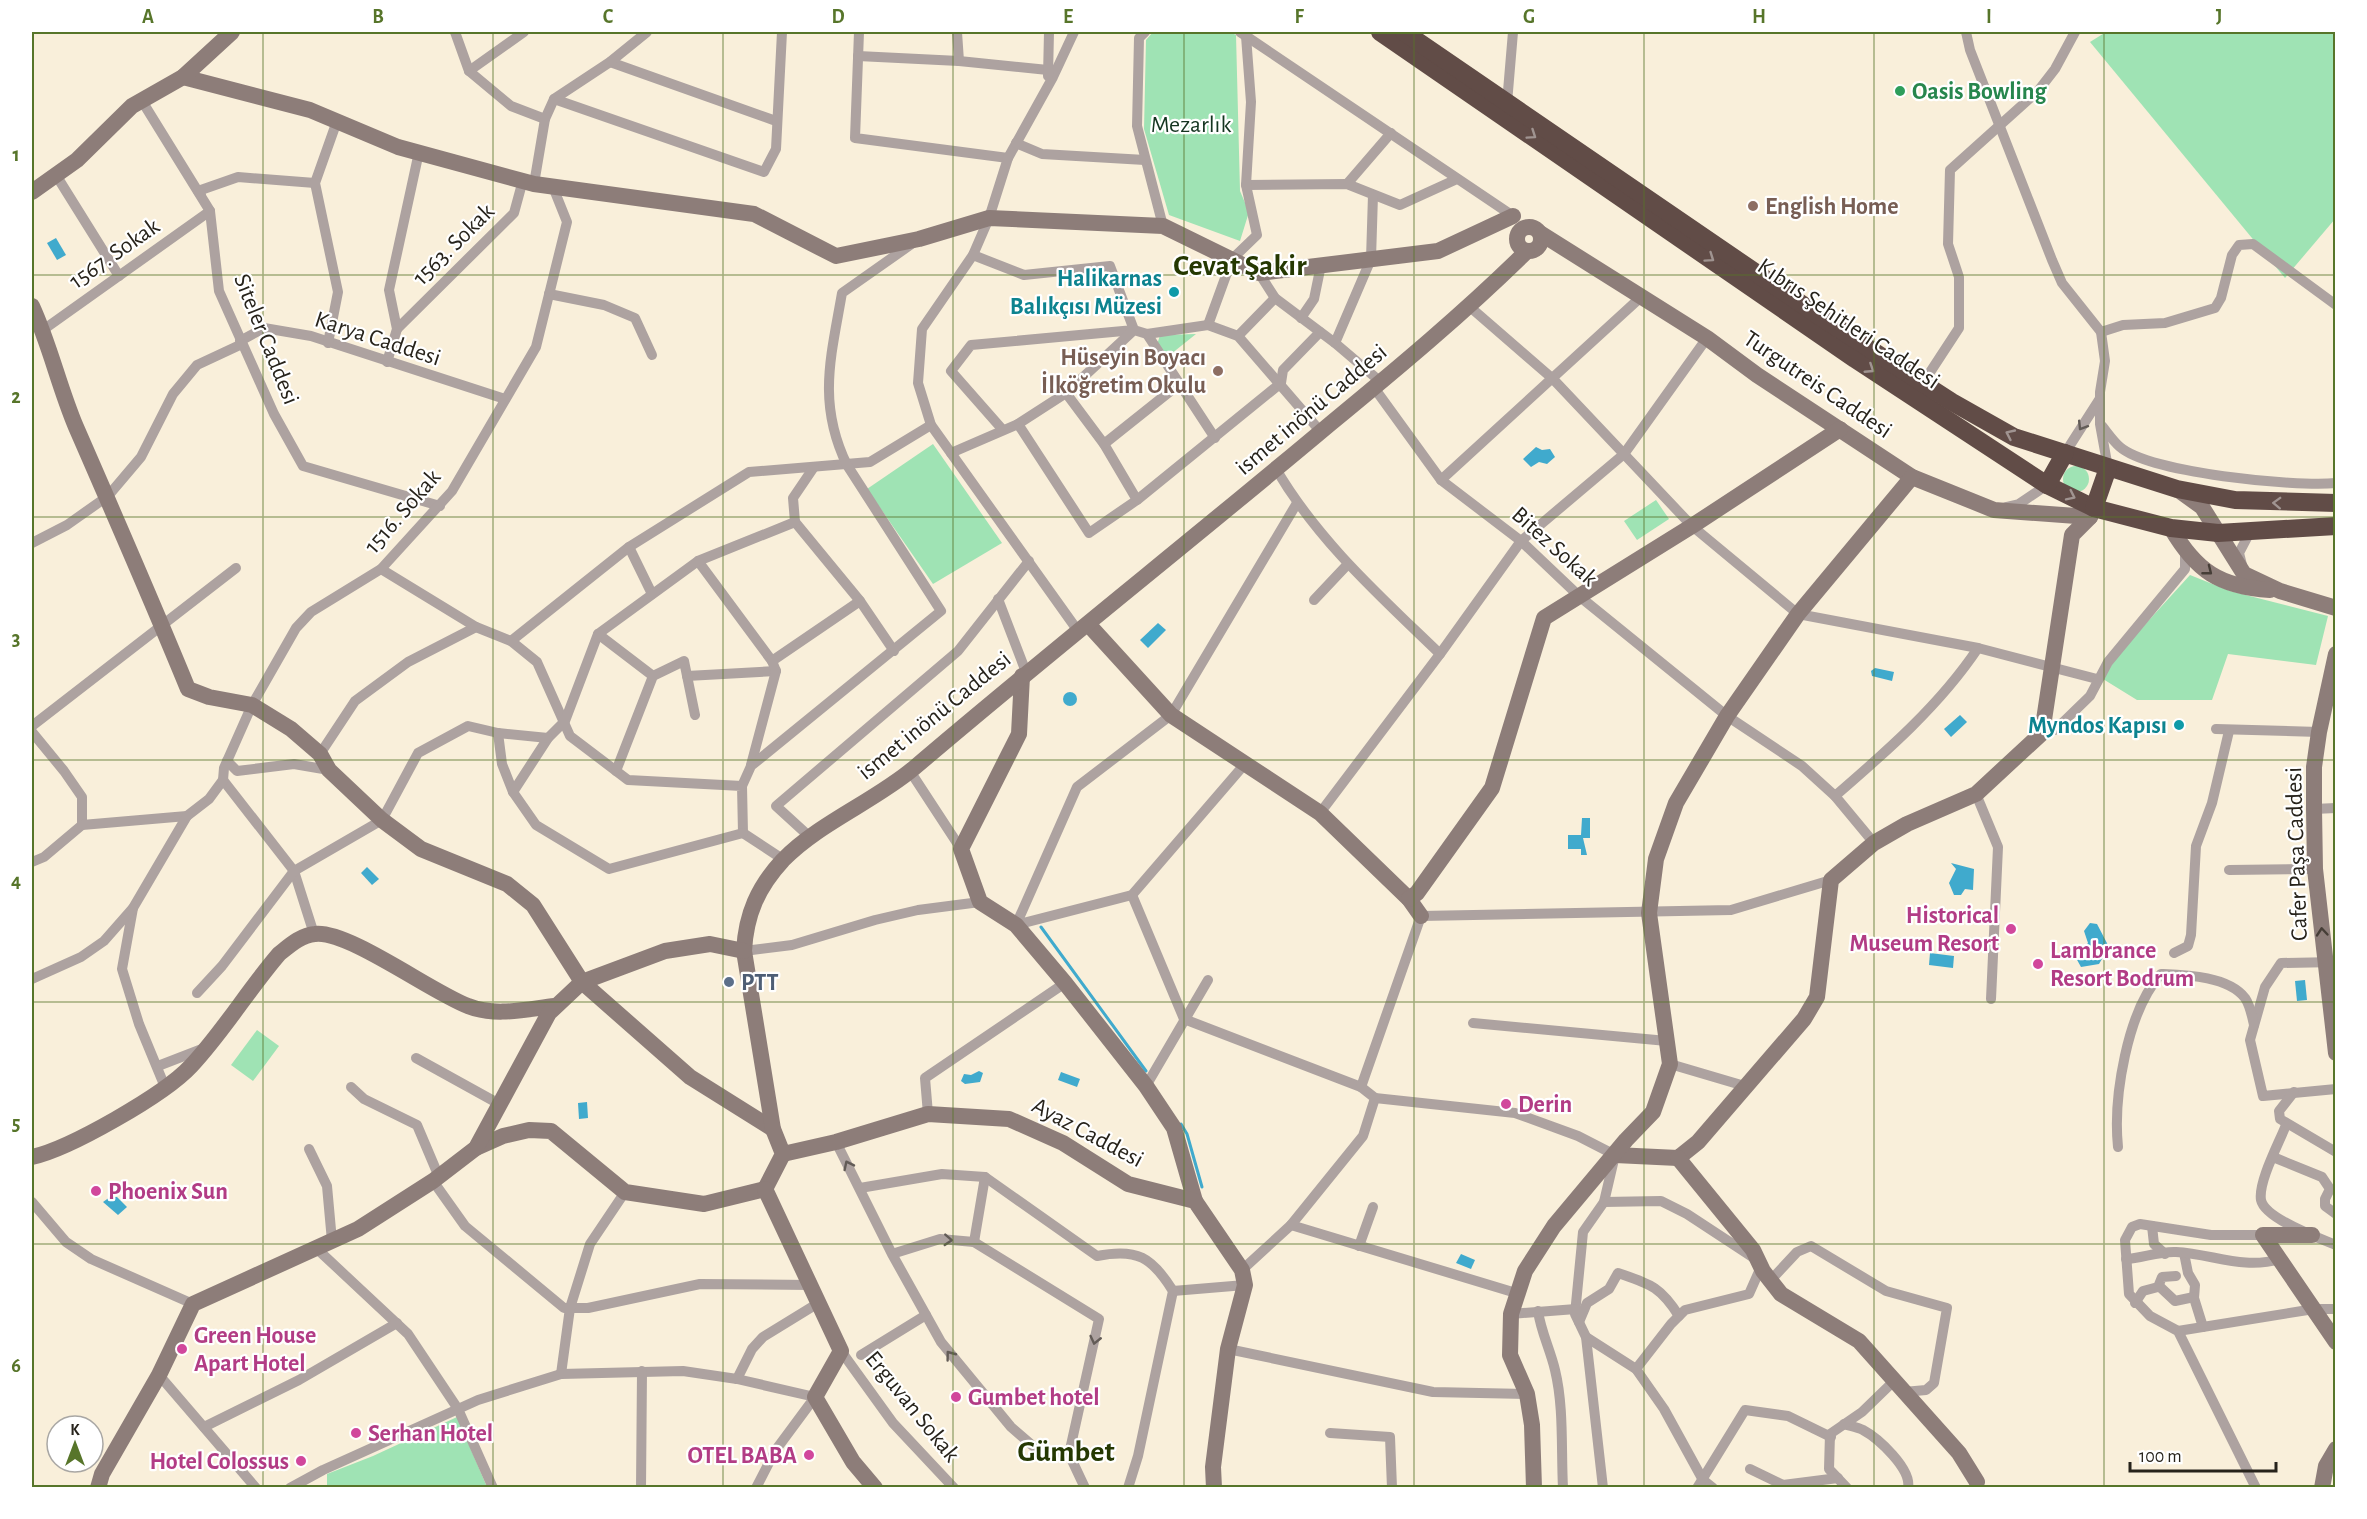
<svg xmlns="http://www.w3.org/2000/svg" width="2367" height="1519" viewBox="0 0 2367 1519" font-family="'Alegreya Sans',sans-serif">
  <rect width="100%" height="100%" fill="#f9efda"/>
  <g fill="#9fe3b4">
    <path d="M1153,32H1230L1236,35L1240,191L1249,212L1240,241L1169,215L1144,129L1146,40Z"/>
    <path d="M2106,32H2335V219L2285,278L2090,42Z"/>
    <path d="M1196,334L1166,358L1157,345L1160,335Z"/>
    <path d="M933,444L1002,543L933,584L867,489Z"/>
    <circle cx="2076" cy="479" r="13"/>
    <path d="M1656,500L1669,519L1637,540L1624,521Z"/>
    <path d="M2190,575L2230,591L2328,616L2316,665L2228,654L2212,700H2137L2103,679L2110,663Z"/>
    <path d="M257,1030L279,1046L253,1081L231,1065Z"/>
    <path d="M457,1417L487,1487H327V1474L373,1456Z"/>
  </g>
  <g fill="#40aacd">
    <path d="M56,238L66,255L57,260L47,243Z"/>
    <path d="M1536,447L1542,450L1550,449L1555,457L1547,464L1539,462L1531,467L1523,459Z"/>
    <path d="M1158,623L1166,630L1148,648L1140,640Z"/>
    <path d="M1875,668L1894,672L1892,681L1872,676L1871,671Z"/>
    <circle cx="1070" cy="699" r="7"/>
    <path d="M1960,715L1967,722L1951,737L1944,729Z"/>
    <path d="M1582,818H1590V838H1583L1587,855H1581V849H1568V835H1581Z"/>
    <path d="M1951,863L1974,869L1973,890L1965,889L1961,895H1954L1949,883L1956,869Z"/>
    <path d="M367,867L379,879L372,885L361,873Z"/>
    <path d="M2090,923L2097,924L2109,947L2099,964L2081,967L2076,958L2088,943L2084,931Z"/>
    <path d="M1930,953L1954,956L1953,968L1929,965Z"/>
    <path d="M2305,980L2307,1000L2297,1001L2295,981Z"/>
    <path d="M979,1071L983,1073L980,1082L965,1084L961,1081L964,1074L971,1075Z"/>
    <path d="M1061,1072L1080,1079L1077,1087L1058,1080Z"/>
    <path d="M587,1102L588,1118L579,1119L578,1103Z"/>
    <path d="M110,1197H117L127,1207L118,1215L103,1202Z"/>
    <path d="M1461,1254L1475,1260L1471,1269L1456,1263Z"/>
  </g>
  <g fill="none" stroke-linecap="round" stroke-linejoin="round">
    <g stroke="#40aacd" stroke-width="3">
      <path d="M1041,927L1146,1071"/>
      <path d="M1181,1124L1187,1134L1202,1187"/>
    </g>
    <g stroke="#ada2a0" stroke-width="10">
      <path d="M455,32L469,71L511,106L545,119"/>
      <path d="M859,32L855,138L1008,158"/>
      <path d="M1074,32L1053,77L1008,158L989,218L973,255L922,329L918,383L931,425L1078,631"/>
      <path d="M1145,32L1139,38L1137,126L1163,226"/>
      <path d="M1240,32L1513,216"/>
      <path d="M1966,32L1970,50L2052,260L2062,283L2101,332L2105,361L2100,392V424L2108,468"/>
      <path d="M858,56L959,61L957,32"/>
      <path d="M959,61L1048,70"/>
      <path d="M610,62L776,121"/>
      <path d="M469,71L524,32"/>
      <path d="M1048,76L1049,32"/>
      <path d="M554,99L764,172L776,149L782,32"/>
      <path d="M142,101L210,211L219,291L274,414L303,466L440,506"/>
      <path d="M1507,103L1513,32"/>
      <path d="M1016,143L1042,154L1145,160"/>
      <path d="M56,175L119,276"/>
      <path d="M534,184L545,119L554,99L610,62L647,32"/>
      <path d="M1347,184L1391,133"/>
      <path d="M1246,185L1347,184L1400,205L1457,179"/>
      <path d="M201,195L198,191L238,177L315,183"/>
      <path d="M973,255L1024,275L1110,266L1134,330L971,345L951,371L1002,429"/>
      <path d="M1259,273L1275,298L1335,343L1382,383"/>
      <path d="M549,294L604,305L635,318L652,355"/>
      <path d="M1470,307L1553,379L1692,526L1798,614L1978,648L2097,679"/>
      <path d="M1301,318L1314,299L1321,265"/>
      <path d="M1208,325L1232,259L1257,235L1246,185L1251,102L1246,36"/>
      <path d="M397,329L514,213L523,180"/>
      <path d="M43,330L210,211"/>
      <path d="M2101,332L2123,325L2165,323L2215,308L2221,298L2232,255L2239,245L2253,244L2336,305"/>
      <path d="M1147,334L1215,438"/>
      <path d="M1238,336L1275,298"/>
      <path d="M240,341L264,328L311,336L505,399"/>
      <path d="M328,343L338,292L315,183L337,121"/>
      <path d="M1335,343L1371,259L1373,195"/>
      <path d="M387,362L397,329L389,290L419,152"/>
      <path d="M1923,383L1959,328V277L1948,244L1950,170L2038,91L2055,69L2075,32"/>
      <path d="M1375,389L1441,480L1521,541L1579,596L1727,716L1802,766L1835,796L1874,843"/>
      <path d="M1066,393L1104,444L1137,500"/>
      <path d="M1018,424L1089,533L1137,500L1281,383L1283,370L1320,332"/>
      <path d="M2102,426C2107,432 2113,441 2120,447C2150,473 2294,487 2336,483"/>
      <path d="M1104,444L1178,385"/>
      <path d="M951,453L1018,424L1066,393L1134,330L1147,334L1208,325L1238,336L1321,432"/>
      <path d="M2065,453L2099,400"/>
      <path d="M1276,469C1319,542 1380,596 1440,654"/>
      <path d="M1441,480L1641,297"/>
      <path d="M2006,507L2019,504L2047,485"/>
      <path d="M795,522L860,601L894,651"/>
      <path d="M32,543L67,525L108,496L141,457L173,394L197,365L242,344"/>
      <path d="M629,547L652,594"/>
      <path d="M698,561L772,661"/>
      <path d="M2242,565L2239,553L2250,532"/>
      <path d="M381,569L476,627L511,641L537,662L570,736L628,780L742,786L743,833L784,860"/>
      <path d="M998,599L1026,672"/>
      <path d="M1314,600L1347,565"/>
      <path d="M598,634L653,676"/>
      <path d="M511,641L629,547L749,472L870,462L931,425"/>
      <path d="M687,676L776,671"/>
      <path d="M32,726L236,568"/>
      <path d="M2216,729L2319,732"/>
      <path d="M32,732L64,771L82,797V825L44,857L32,862"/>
      <path d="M498,733L502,764L513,792"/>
      <path d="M2042,733L2055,730L2090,696L2108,662L2185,569V553"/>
      <path d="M320,754L355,701L408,662L476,627"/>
      <path d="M227,761L237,771L294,764L329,770"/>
      <path d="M751,765L776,671L772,661L860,601"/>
      <path d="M1244,765L1132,895L1016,925L1077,787L1171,715L1297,503"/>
      <path d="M616,771L653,676L684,661L695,715"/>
      <path d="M910,771L961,849"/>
      <path d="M223,780L294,871L314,934"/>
      <path d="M742,786L751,766L941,611L847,465C817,403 831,357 842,293L913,243"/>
      <path d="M1976,794L1998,847L1991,999"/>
      <path d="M1835,796C1886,752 1940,705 1978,648"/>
      <path d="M2314,809L2336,808"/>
      <path d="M1320,813L1440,654L1521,541L1624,454L1707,338"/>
      <path d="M82,825L187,816"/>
      <path d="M743,833L609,869L536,825L513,792L548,738L565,721L598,634L698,561L795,522L793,498L814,467"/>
      <path d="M811,838L776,806L958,651L1029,561"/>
      <path d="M2229,870L2315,869"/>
      <path d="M1132,895L1184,1019L1361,1087"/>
      <path d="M133,908L122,969L139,1024L165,1087"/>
      <path d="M744,951L792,945L875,920L918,910L980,902"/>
      <path d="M2174,953L2188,946L2191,935L2196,846L2212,803L2229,731"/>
      <path d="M2336,962L2281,963L2265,987L2250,1040L2263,1096L2336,1089"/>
      <path d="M32,979L81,957L104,941L133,908L187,816L209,799L223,780L224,768L252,705L296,628L311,612L381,569L452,491L536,347L567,222L553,187"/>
      <path d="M197,993L222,966L294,871L382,820L418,753L468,726L498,733L548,738"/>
      <path d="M1473,1023L1667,1041"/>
      <path d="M416,1058L501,1105"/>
      <path d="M1670,1064L1748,1087"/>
      <path d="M158,1066L202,1049"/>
      <path d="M1146,1086L1208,980"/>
      <path d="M351,1087L364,1099L417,1125L439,1177"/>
      <path d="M2294,1092L2279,1111L2280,1119L2336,1152"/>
      <path d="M1375,1098L1515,1113L1578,1136L1615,1155L1604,1202L1583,1232L1575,1314L1586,1337L1603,1488"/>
      <path d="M928,1114L925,1078L1065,983"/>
      <path d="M2286,1125C2279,1143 2258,1182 2261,1200C2265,1219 2319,1238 2336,1245"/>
      <path d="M836,1142L892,1254L941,1342L1011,1427L1040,1452L1069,1454L1099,1319L974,1242L940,1239L892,1254"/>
      <path d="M2118,1147C2113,1098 2127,1011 2161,974C2186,975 2228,976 2245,998C2250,1005 2252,1016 2254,1025"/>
      <path d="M309,1149L327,1186L332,1241"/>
      <path d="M2273,1157L2322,1177L2330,1189L2325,1199V1206L2336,1214"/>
      <path d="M433,1181L465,1226L564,1308H588L700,1284L811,1285"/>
      <path d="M860,1188L942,1174L985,1177L1097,1256C1137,1248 1152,1257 1173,1291L1138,1456L1128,1488"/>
      <path d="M32,1202L66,1242L91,1259L193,1304"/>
      <path d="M1604,1202L1661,1201L1687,1214L1754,1258"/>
      <path d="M1291,1225L1516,1293"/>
      <path d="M2152,1226L2154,1244L2165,1254"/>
      <path d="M974,1242L985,1177"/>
      <path d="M1359,1246L1373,1207"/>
      <path d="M316,1248L408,1334L458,1409L493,1488"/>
      <path d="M2184,1253L2188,1273L2195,1285L2194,1298L2203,1327"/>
      <path d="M2126,1259C2142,1258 2160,1251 2176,1252C2213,1254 2243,1270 2280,1259"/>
      <path d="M1242,1270L1291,1225L1363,1136L1375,1098L1361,1087L1421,916L1731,910L1831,880"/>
      <path d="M1770,1281L1797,1252L1811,1246L1886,1291L1947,1308L1934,1383L1926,1390L1904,1392"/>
      <path d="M2159,1286L2175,1301L2194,1297"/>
      <path d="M1173,1291L1245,1285"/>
      <path d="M2135,1303L2143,1291L2158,1287L2162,1277L2176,1276"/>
      <path d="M1538,1311C1541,1332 1550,1349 1555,1370C1564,1407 1561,1449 1563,1488"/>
      <path d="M1511,1314L1576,1309"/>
      <path d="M1579,1322L1587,1303L1609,1289L1618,1273C1650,1284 1660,1286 1679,1316"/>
      <path d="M2178,1331L2314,1309H2336"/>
      <path d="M1586,1337L1636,1369L1664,1409L1703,1480L1713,1488"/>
      <path d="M1228,1349L1433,1392L1527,1394"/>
      <path d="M841,1351L893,1423L954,1488"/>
      <path d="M861,1355L926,1315"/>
      <path d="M1636,1369L1671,1324L1685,1310L1749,1294L1761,1267"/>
      <path d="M561,1374L570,1308L590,1244L625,1192"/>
      <path d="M159,1375L256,1488"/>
      <path d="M737,1379L752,1349L763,1337L820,1302"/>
      <path d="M1844,1424C1850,1426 1857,1427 1863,1430C1878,1438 1912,1469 1908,1488"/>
      <path d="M204,1427L299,1380L397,1323"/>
      <path d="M1330,1433L1390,1437L1392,1488"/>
      <path d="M1069,1454L1085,1488"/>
      <path d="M1750,1469L1783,1485L1838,1478"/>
      <path d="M290,1488L323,1470L478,1400L561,1374L683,1371L737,1379L815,1397L775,1451L756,1488"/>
      <path d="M641,1488L642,1371"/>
      <path d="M1697,1488L1745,1410L1788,1416L1831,1437"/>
      <path d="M1847,1488L1829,1469L1830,1434L1862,1412L1894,1381"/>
      <path d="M2256,1488L2178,1331L2150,1316L2129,1294L2125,1240L2132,1227L2140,1224L2211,1235H2263"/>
    </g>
    <g stroke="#8d7d79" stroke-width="16">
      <path d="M183,77L310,110L398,147L534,184L754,214L836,256L919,239L989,218L1163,226L1259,273L1438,251L1513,216"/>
      <path d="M32,192L77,160L132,106L183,77L232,32"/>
      <circle cx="1529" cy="239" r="12"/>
      <path d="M1540,233L1707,338L1757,375L1912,477L1994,510L2090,517"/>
      <path d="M32,306C50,345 59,387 76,427C114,514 152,601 188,689L209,697L252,705L291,729L320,754L329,770L382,820L421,849L507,884L533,905L582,982L690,1077L773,1129"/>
      <path d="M2177,489L2202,507L2244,574L2280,591L2336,608"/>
      <path d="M2171,528C2196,571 2220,587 2270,590"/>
      <path d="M1088,624L1171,715L1320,813L1409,899L1421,916"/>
      <path d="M2336,654L2319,732L2314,767V809L2315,869L2336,1053"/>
      <path d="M1022,676L1019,734L961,849L980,902L1016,925L1065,983L1146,1086L1174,1128L1195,1201"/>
      <path d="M1409,899L1417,893L1492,788L1544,618L1692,526L1840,429"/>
      <path d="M476,1148L503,1136L529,1130L551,1131L625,1192L704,1204L765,1189"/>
      <path d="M783,1154L836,1142L928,1114L1009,1119L1063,1143L1128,1184L1195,1201L1242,1270L1245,1285L1228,1349L1213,1467L1214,1488"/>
      <path d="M1615,1155L1678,1158L1698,1142L1804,1019L1817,997L1831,880L1874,843L1907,824L1976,794L2042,733L2072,535L2090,517L2094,508"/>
      <path d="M32,1157C69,1149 164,1095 191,1066C223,1032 248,990 279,954C289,946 301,935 315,934C348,930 431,992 468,1006C495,1017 527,1009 555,1006"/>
      <path d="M1678,1158L1753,1250L1763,1271L1781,1294L1859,1341L1959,1453L1977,1482"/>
      <path d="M765,1189L783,1154L773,1129L744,951C746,914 758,887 783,860C819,823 875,801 914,768C1051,651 1192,540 1330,424C1398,368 1464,313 1527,251"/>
      <path d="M765,1189L841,1351L815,1397L853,1462L875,1488"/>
      <path d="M2312,1235H2263L2336,1342"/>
      <path d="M98,1488L102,1474L159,1375L193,1304L358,1229L433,1181L476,1148L549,1013L582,982L665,951L710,944L744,951"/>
      <path d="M1534,1488L1532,1425L1527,1394L1510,1355L1511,1314L1525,1271L1554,1226L1626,1140L1653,1112L1670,1064L1649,913L1656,859L1676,803L1727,716L1798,614L1912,477"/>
      <path d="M2322,1488L2326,1466L2336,1449"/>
    </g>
    <g stroke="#614c47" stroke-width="18">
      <path d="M1380,32L1855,359L2047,485L2094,508L2171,528L2218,533L2336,526"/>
      <path d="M1404,32L1822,318L1952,402L2014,437L2177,489L2235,500L2336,503"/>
      <path d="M2047,485L2065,453"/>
      <path d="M2094,508L2108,468"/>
    </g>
  </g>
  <defs><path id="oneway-chevron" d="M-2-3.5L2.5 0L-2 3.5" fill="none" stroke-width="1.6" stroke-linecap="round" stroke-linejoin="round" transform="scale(1.5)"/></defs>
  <g stroke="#a09491">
    <use href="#oneway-chevron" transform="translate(1532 135) rotate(34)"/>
    <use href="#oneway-chevron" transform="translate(1710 258) rotate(35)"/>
    <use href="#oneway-chevron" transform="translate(1870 369) rotate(33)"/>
    <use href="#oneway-chevron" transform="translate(2010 434) rotate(-155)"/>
    <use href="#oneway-chevron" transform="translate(2071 496) rotate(26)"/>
    <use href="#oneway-chevron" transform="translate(2277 503) rotate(-178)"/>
  </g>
  <g stroke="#635c57">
    <use href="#oneway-chevron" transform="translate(2082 426) rotate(122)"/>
    <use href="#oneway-chevron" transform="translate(848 1165) rotate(-116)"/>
    <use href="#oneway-chevron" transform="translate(948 1240) rotate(3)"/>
    <use href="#oneway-chevron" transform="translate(1095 1340) rotate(103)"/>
    <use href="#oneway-chevron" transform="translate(950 1355) rotate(-127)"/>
  </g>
  <g stroke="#463e37">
    <use href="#oneway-chevron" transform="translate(2208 571) rotate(38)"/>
    <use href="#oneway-chevron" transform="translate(2322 932) rotate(-95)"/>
  </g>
  <path fill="none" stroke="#57752a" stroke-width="1.5" stroke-opacity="0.55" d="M263,32V1488M493,32V1488M723,32V1488M953,32V1488M1184,32V1488M1414,32V1488M1644,32V1488M1874,32V1488M2104,32V1488M32,275H2336M32,517H2336M32,760H2336M32,1002H2336M32,1244H2336"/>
  <circle fill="#2e9e5b" stroke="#fff" stroke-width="2" cx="1900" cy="91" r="6"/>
  <g fill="#8d6e63" stroke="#fff" stroke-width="2">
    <circle cx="1753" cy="206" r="6"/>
    <circle cx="1218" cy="371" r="6"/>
  </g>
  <g fill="#0f9aa8" stroke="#fff" stroke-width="2">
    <circle cx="1174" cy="292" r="6"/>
    <circle cx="2179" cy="725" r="6"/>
  </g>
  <g fill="#d1479c" stroke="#fff" stroke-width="2">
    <circle cx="2011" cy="929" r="6"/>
    <circle cx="2038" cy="964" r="6"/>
    <circle cx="1506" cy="1104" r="6"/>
    <circle cx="96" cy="1191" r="6"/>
    <circle cx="182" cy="1349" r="6"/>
    <circle cx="956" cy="1397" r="6"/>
    <circle cx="356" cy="1433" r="6"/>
    <circle cx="809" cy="1455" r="6"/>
    <circle cx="301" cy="1461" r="6"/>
  </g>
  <circle fill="#5c6f8a" stroke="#fff" stroke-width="2" cx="729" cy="982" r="6"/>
  <g text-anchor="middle" stroke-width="4.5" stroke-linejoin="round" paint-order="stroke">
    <g font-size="24" font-weight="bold" fill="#27864d" stroke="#fff" text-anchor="start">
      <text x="1912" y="99">Oasis Bowling</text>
    </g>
    <g font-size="24" fill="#143520" stroke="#fff">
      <text x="1191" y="132">Mezarlık</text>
    </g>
    <g font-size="24" font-weight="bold" fill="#785e54" stroke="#fff" text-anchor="start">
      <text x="1765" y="214">English Home</text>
      <text x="1206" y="365" text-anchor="end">Hüseyin Boyacı<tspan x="1206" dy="28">İlköğretim Okulu</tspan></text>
    </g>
    <g font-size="24" fill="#27231b" stroke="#fff">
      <text transform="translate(453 244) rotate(-45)" y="8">1563. Sokak</text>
      <text transform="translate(114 253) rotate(-35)" y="8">1567. Sokak</text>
      <text transform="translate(1849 323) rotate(34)" y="8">Kıbrıs Şehitleri Caddesi</text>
      <text transform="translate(378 338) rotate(18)" y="8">Karya Caddesi</text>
      <text transform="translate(267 339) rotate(68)" y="8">Siteler Caddesi</text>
      <text transform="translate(1818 384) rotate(34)" y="8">Turgutreis Caddesi</text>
      <text transform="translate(1311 409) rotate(-40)" y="8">ismet inönü Caddesi</text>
      <text transform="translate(402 511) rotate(-49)" y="8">1516. Sokak</text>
      <text transform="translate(1555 546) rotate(42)" y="8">Bitez Sokak</text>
      <text transform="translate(934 715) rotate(-39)" y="8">ismet inönü Caddesi</text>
      <text transform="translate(2296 854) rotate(-92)" y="8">Cafer Paşa Caddesi</text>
      <text transform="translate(1088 1132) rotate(28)" y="8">Ayaz Caddesi</text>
      <text transform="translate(913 1406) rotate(51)" y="8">Erguvan Sokak</text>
    </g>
    <g font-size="24" font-weight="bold" fill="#0d838f" stroke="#fff" text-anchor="end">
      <text x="1162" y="286">Halikarnas<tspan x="1162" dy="28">Balıkçısı Müzesi</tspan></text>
      <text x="2167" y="733">Myndos Kapısı</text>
    </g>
    <g font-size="24" font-weight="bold" fill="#b23c85" stroke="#fff" text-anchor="start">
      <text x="1999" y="923" text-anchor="end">Historical<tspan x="1999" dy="28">Museum Resort</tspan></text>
      <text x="2050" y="958">Lambrance<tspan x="2050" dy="28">Resort Bodrum</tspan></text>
      <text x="1518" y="1112">Derin</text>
      <text x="108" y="1199">Phoenix Sun</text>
      <text x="194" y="1343">Green House<tspan x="194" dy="28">Apart Hotel</tspan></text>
      <text x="968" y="1405">Gumbet hotel</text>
      <text x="368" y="1441">Serhan Hotel</text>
      <text x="797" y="1463" text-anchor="end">OTEL BABA</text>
      <text x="289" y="1469" text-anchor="end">Hotel Colossus</text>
    </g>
    <g font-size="24" font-weight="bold" fill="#4e5e75" stroke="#fff" text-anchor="start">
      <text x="741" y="990">PTT</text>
    </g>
    <g font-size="30" font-weight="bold" fill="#253802" stroke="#fff">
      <text x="1240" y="275">Cevat Şakir</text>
      <text x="1066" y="1461">Gümbet</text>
    </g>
  </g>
  <rect width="2367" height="1519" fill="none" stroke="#ffffff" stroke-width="66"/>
  <g transform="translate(75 1444)"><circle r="28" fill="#ffffff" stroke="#a9a7a4" stroke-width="1.5"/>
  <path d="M0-4.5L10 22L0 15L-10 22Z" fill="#57752a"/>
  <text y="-9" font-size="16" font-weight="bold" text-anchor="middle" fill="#27231b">K</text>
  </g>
  <path d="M2130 1462v9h146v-9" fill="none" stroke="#27231b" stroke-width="3"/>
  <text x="2139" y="1462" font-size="18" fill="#27231b" stroke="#ffffff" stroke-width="4.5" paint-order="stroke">100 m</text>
  <rect x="33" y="33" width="2301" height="1453" fill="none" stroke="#57752a" stroke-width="2"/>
  <g font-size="20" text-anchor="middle" font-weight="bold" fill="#57752a">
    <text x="148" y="23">A</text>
    <text x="378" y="23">B</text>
    <text x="608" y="23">C</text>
    <text x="838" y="23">D</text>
    <text x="1068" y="23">E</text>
    <text x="1299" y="23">F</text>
    <text x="1529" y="23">G</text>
    <text x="1759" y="23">H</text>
    <text x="1989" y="23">I</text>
    <text x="2219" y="23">J</text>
    <text x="16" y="161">1</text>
    <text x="16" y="403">2</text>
    <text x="16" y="645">3</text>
    <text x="16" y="887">4</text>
    <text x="16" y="1130">5</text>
    <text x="16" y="1372">6</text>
  </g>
</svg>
